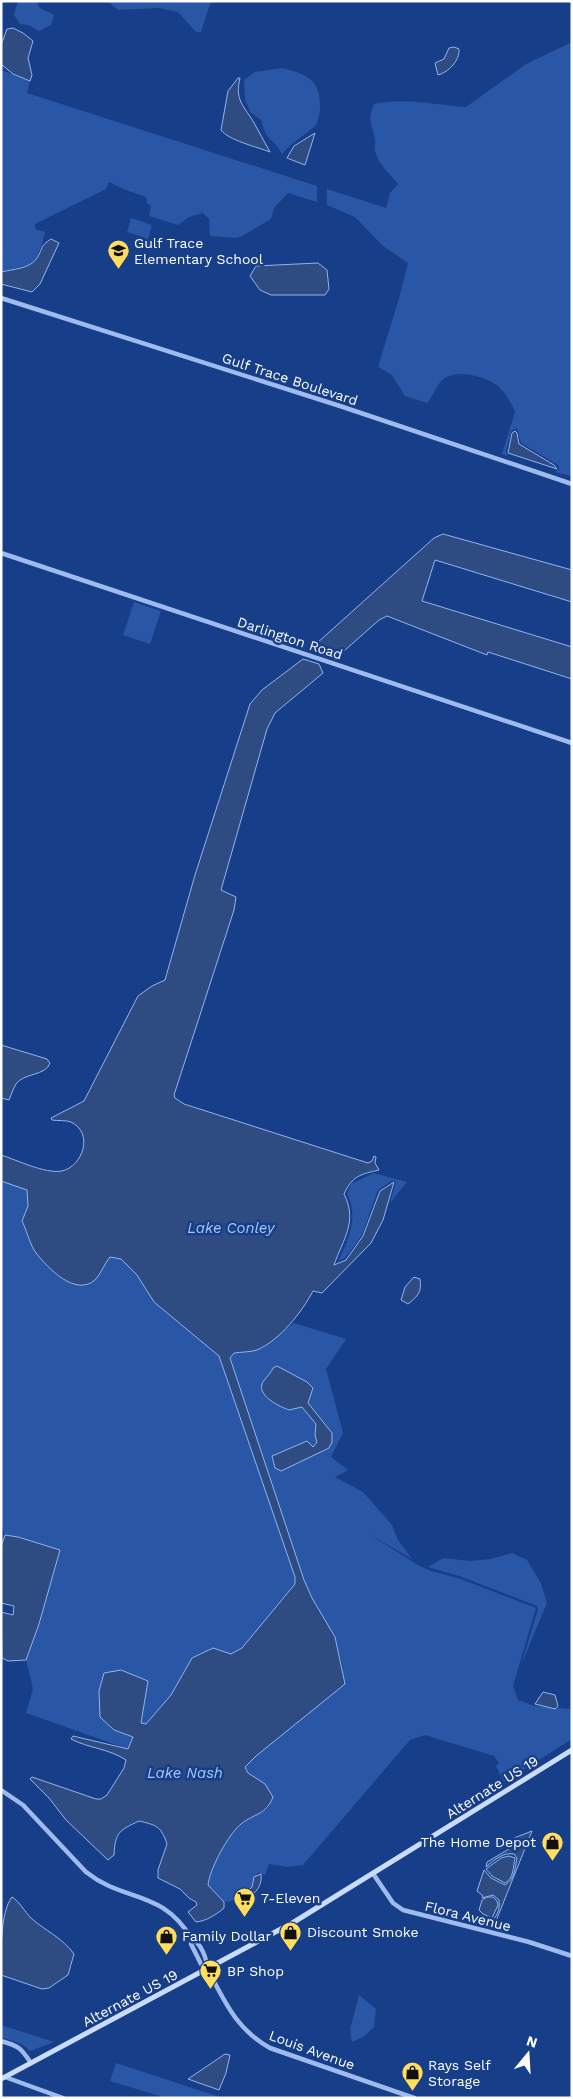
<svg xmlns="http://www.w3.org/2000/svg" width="573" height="2099" viewBox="0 0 573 2099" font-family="'Work Sans',sans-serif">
  <rect width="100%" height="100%" fill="#173e88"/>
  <g fill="#2a56a6">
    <path d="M18,1H36L40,8L54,15L51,25L39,31L28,25L20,24L14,15Z"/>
    <path d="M107,1H211L201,32H196L178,12L159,8L118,10Z"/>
    <path d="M572,42V474L571,476L555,472L559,469L558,465L521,443L517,428L511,431L506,451L507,455L511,457L502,454L515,412C511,402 506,394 498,386C487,377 458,369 445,378C436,384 434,395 427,403L405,396L392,375L378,367L400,295L408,263L383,246L355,217L327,205V189L386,208L390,193L398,184C390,174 378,164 375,151C374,147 376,143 375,139C372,123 367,122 374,104C403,97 437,105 466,107L526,64Z"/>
    <path d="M282,68C307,74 321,80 320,108C320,114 318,123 315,126C305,135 291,143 282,154L277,146L266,135L261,120L250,112L245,99L244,80L255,72Z"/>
    <path d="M1,70L30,81L27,93L317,186V202L288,193L274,208L271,219L244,235L236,238L210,236L209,219L203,213L189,217L178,225L149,216L151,206L147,203L146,197L126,190L109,182L106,189L35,224V229L45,232C36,268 35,263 1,272Z"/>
    <path d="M131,218L152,225L148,239L127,232Z"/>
    <path d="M134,602L161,611L150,644L123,635Z"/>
    <path d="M374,1173L407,1182L390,1203L396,1182L393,1180L378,1190L362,1235L345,1258L338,1261C349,1239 359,1218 347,1194L351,1184Z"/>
    <path d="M1,1181L27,1189L28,1206L22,1221L36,1253L81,1285L93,1281L110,1257L121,1259L137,1275L154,1302L219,1356L295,1577V1584L242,1648L231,1654L213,1648L192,1658L171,1695L146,1724L141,1723L148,1681L136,1677L114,1730L133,1737L128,1749L26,1713L33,1689L26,1660L39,1624L60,1550L18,1537L5,1535L1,1523Z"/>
    <path d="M294,1323L346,1339L326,1369L343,1433L331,1457L348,1470L335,1477L363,1492L392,1525L398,1540L412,1559L369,1534L418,1565L431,1571L458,1578L536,1608L513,1686L518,1700L535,1706L572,1709V1739L504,1782L496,1766L499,1763L494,1756L425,1735L410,1740L303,1865L288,1867L269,1864L265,1875L258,1873C255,1877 254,1883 252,1887C245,1898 235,1901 224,1902L208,1885C210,1868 228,1834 242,1824C250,1817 260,1812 269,1807L245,1767L343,1668L335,1637L312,1598L304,1580L230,1358L234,1353L257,1350Z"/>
    <path d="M512,1553L527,1560L541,1583L547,1603L521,1665L538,1609L537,1606L459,1576L428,1567L443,1558L470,1561L491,1559Z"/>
    <path d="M359,1995L376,2009L374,2027L363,2037L352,2042L350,2029Z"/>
    <path d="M1,2025L54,2042L30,2051L22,2044L1,2037Z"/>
    <path d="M116,2063L223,2098H166L110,2081Z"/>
  </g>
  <g fill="#2e4b82" stroke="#91b5f0">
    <path d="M13,28L23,33L33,41L28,58L32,75L30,81L13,74L1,64V45L7,29Z"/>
    <path d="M454,47L459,49C460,60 449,72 438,75L435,63L444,59L449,48Z"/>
    <path d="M238,78H240C235,99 242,104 253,121C259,131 264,142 270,152C257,147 228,140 221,130L228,91Z"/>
    <path d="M315,133L305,165L287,158L294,146Z"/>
    <path d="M51,239L59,243L40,284L32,292L1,284V272C13,269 30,269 37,258C44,247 39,247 51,239Z"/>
    <path d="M318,263L327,270L329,289L325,295H271L260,290L250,276L256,266Z"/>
    <path d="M515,431L517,433L519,444L554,465L557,469L508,453L512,433Z"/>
    <path d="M443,534L572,570V602L435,560L422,601L572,647V679L488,652L487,655L387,616L379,620L335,659L316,653L314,648L316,644L434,538Z"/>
    <path d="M303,659L319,664L323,673L275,713L267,729L221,890L236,897L234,910L174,1095L175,1098L184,1104L368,1163L372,1161L374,1156L376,1157L375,1163L379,1170C361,1174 352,1176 344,1194C358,1222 343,1239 334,1265L346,1260L363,1236L380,1191L394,1182L383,1220L371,1243L322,1293L313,1291C302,1312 280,1340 257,1350C251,1352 241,1352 234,1353L230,1358L304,1580L312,1598L335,1637L345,1684L256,1756L245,1767L248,1773L265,1784L273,1797C266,1815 255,1813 241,1824C228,1835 210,1868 208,1885L224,1902V1908C216,1915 206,1921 196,1922L188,1912L197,1905L196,1902L189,1898L180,1889L158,1878V1870L167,1844C161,1826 156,1825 139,1821C120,1830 115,1832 114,1855L108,1860L66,1820L49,1798L30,1779L32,1777L96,1799H101L107,1795L124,1768L126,1760C110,1749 88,1748 71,1739L73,1736L128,1749L133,1737L114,1730L100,1717L99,1691L104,1673L121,1670L148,1681L141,1723L146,1724L171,1695L192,1658L213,1648L231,1654L242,1648L295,1584V1577L219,1356L154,1302L137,1275L121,1259L110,1257C104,1264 101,1274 95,1280C75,1297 48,1268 36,1253C30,1245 27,1231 22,1221L28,1206L27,1190L1,1181V1155C17,1160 45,1174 62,1171C83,1166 94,1133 71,1122C66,1120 58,1121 52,1120L51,1118L84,1101L138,996L152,986L165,980L195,875L250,704L262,690Z"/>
    <path d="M1,1045L47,1059L50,1063C46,1076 23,1073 16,1084C13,1089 11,1095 9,1100L1,1098Z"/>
    <path d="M414,1277L420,1279C422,1292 418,1296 408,1304L401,1300L405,1287Z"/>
    <path d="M277,1366L307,1382L313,1388L308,1403L332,1433V1442L329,1448L281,1471L275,1468L272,1456L307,1441L313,1447L317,1442L315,1435L316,1424L302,1407L289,1410C281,1407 258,1397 262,1384C263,1380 270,1375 273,1368Z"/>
    <path d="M5,1535L18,1537L60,1550L39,1624L26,1660L8,1661L2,1658L1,1612L13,1615L14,1606L1,1603V1547Z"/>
    <path d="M543,1692L555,1695L558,1706L555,1709L535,1704Z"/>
    <path d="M532,1831L496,1921L492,1920C498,1916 500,1907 499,1900L493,1895L482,1898L483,1896L477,1891L484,1870L491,1878L505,1885C515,1879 515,1868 517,1858L514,1854C503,1852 494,1860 486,1867L487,1862L514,1846V1838Z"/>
    <path d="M509,1856L515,1858C513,1867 514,1878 505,1883L492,1876L486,1869L501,1858Z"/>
    <path d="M261,1874C263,1888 252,1898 239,1900L252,1887L254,1877Z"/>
    <path d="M12,1897C20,1902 24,1911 31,1918C44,1930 63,1938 74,1954L68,1975L49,1988L42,1989L1,1975C1,1954 0,1912 12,1897Z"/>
    <path d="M487,1897H493L497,1901L498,1905L492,1918L483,1914L479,1910L482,1900Z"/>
    <path d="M225,2054L230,2055L226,2073L219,2090L188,2079Z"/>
  </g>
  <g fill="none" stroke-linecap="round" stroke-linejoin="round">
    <g stroke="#9fbbee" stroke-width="4.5">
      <path d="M1,298L340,406L572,484"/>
      <path d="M1,553L572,743"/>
      <path d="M1,1790L23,1805L86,1872C125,1903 161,1888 192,1939C201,1943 207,1959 207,1968C225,2002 236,2029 270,2048L414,2098"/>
      <path d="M374,1875L393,1903L403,1910L529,1942L572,1956"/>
      <path d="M192,1939L191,1944L201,1964L207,1968"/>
      <path d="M1,2041C19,2046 21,2048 31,2063"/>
      <path d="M5,2077L63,2098"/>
    </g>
    <path stroke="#cbdbfa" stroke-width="5" d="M1,2079L294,1922L572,1750"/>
  </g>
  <defs>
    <symbol id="school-pin" viewBox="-11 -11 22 30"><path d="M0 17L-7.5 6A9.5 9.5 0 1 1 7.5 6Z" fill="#ffde5b" stroke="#173e88"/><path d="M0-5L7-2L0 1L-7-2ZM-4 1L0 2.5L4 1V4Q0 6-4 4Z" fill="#111"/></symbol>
    <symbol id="shop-pin" viewBox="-11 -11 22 30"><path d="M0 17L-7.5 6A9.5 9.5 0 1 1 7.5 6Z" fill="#ffde5b" stroke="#173e88"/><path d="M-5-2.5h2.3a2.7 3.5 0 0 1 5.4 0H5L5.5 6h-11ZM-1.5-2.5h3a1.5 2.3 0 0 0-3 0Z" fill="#111"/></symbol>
    <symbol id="supermarket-pin" viewBox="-11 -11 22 30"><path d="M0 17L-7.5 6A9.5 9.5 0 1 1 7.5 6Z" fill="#ffde5b" stroke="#173e88"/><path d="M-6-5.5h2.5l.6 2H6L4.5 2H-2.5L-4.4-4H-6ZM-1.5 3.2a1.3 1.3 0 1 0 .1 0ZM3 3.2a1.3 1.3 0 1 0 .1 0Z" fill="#111"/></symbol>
  </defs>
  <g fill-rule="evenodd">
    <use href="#school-pin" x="106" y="238" width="25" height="34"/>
    <use href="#shop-pin" x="540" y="1830" width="25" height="34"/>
    <use href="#supermarket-pin" x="232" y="1886" width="25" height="34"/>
    <use href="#shop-pin" x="278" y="1920" width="25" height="34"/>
    <use href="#shop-pin" x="154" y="1924" width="25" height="34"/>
    <use href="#supermarket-pin" x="198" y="1958" width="25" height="34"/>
    <use href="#shop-pin" x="400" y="2060" width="25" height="34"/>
  </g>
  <g text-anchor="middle" stroke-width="5" stroke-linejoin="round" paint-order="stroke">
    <g font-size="14" fill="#fff" stroke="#173e88" text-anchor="start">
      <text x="134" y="248">Gulf Trace<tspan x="134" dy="16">Elementary School</tspan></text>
      <text x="536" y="1847" text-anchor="end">The Home Depot</text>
      <text x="261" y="1903">7-Eleven</text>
      <text x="307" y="1937">Discount Smoke</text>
      <text x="182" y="1941">Family Dollar</text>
      <text x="227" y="1976">BP Shop</text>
      <text x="428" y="2070">Rays Self<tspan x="428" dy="16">Storage</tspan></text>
    </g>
    <g font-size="14" fill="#fff" stroke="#173e88">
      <text transform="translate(290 379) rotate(18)" y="5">Gulf Trace Boulevard</text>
      <text transform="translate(290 638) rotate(18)" y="5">Darlington Road</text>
      <text transform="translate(492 1787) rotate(-32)" y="5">Alternate US 19</text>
      <text transform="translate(468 1916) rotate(14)" y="5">Flora Avenue</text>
      <text transform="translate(130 1998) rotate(-28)" y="5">Alternate US 19</text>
      <text transform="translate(312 2050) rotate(20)" y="5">Louis Avenue</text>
    </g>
    <g font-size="15" font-style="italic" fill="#aac6f5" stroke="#173e88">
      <text x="231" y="1233">Lake Conley</text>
      <text x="185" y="1778">Lake Nash</text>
    </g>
  </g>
  <rect width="573" height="2099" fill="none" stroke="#ffffff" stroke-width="5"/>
  <g transform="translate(528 2054) rotate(18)" stroke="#173e88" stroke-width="4" paint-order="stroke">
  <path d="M0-4L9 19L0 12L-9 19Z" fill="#ffffff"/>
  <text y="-8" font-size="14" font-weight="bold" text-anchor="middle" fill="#ffffff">N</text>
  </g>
</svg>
